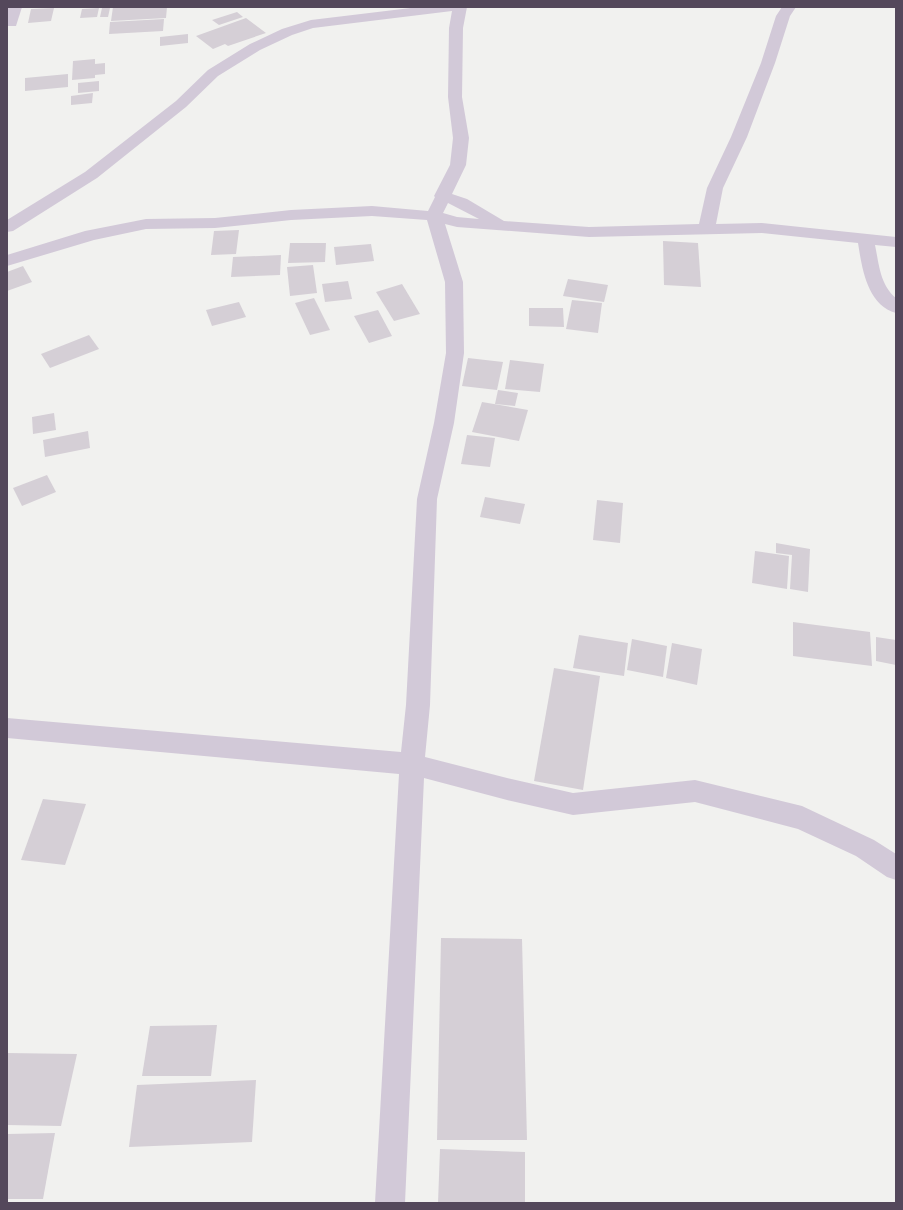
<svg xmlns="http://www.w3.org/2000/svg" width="903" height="1210" viewBox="0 0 903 1210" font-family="'DejaVu Sans',sans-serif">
  <rect width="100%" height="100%" fill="#f1f1ef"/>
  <g fill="#d5cfd6">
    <path d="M113,7H167L166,18L111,21Z"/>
    <path d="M54,8L51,21L28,23L31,9Z"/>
    <path d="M99,8L97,17L80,18L82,9Z"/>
    <path d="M102,8H110L108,17H100Z"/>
    <path d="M237,12L243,17L219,25L212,20Z"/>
    <path d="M246,18L266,33L228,46L225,44L213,49L196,36Z"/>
    <path d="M164,19L163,31L109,34L110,22Z"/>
    <path d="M188,34V43L160,46V37Z"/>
    <path d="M95,59V64L105,63V74L95,75V78L72,80L73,61Z"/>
    <path d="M68,74V87L25,91V78Z"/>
    <path d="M99,81V91L78,93V83Z"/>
    <path d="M93,93L92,103L71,105V96Z"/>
    <path d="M239,230L236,254L211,255L214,231Z"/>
    <path d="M663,241L698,243L701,287L664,285Z"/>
    <path d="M290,243H326L325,262L288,263Z"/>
    <path d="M371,244L374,261L336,265L334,247Z"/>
    <path d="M281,255L280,275L231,277L233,257Z"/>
    <path d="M313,265L317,293L290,296L287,267Z"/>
    <path d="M23,266L32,282L7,291V272Z"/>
    <path d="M568,279L608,285L604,302L563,296Z"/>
    <path d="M348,281L352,299L325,302L322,284Z"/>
    <path d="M402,284L420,314L394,321L376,292Z"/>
    <path d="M314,298L330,330L310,335L295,303Z"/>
    <path d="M572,300L602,303L598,333L566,329Z"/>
    <path d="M239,302L246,317L212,326L206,310Z"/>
    <path d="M529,308H563L564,327L529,326Z"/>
    <path d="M378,310L392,336L369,343L354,316Z"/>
    <path d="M89,335L99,349L50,368L41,354Z"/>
    <path d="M468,358L503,362L497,390L462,386Z"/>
    <path d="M510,360L544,364L540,392L505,389Z"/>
    <path d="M498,390L518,393L515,406L495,404Z"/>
    <path d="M482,402L528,410L519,441L472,432Z"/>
    <path d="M54,413L56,430L33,434L32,417Z"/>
    <path d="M88,431L90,448L45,457L43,440Z"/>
    <path d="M467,435L495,438L490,467L461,464Z"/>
    <path d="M47,475L56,492L22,506L13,488Z"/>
    <path d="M485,497L525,504L520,524L480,517Z"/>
    <path d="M597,500L623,503L620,543L593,540Z"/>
    <path d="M776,543L810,549L808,592L790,589L792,555L776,553Z"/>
    <path d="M755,551L789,556L787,589L752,583Z"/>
    <path d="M793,622L870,632L872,666L793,656Z"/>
    <path d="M579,635L628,643L624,676L573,668Z"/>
    <path d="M876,637L896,640V665L876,661Z"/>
    <path d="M632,639L667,646L663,677L627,670Z"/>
    <path d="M672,643L702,649L697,685L666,678Z"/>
    <path d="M554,668L600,676L583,790L534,781Z"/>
    <path d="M43,799L86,804L65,865L21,860Z"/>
    <path d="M441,938L522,939L527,1140H437Z"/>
    <path d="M217,1025L211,1076H142L150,1026Z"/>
    <path d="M7,1053L77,1054L61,1126L7,1125Z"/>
    <path d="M256,1080L252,1142L129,1147L137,1085Z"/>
    <path d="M55,1133L43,1199H7V1134Z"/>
    <path d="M440,1149L525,1152V1203H438Z"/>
  </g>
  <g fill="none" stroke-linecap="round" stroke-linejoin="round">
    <g fill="#d2c9d8" fill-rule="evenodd">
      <path d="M8,7H22L16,26H7Z"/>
      <path d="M419,7H467L463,28L462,97L469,138L466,165L452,194L467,199L504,221L589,227L699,224L707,188L731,137L761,63L776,16L782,7H796L790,16L775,63L747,137L723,188L716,224L762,223L896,237V247L875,245C879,264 880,285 896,298V313C867,305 862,268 858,243L762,233L589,237L457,227L445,224L463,282L464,353L454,423L437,499L430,705L425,757L507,778L573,793L695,780L802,806L874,840L896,854V880L887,877L856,856L798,829L695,802L573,815L507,800L424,778L405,1203H375L399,774L7,738V718L401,752L406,705L417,499L434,423L446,353L445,282L427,220L372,216L291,220L215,228L146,229L94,240L7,266V255L85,231L146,219L215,218L291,210L372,206L428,211L435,197L434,196L450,165L453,138L448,97L449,28L452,11L313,28L292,35L260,50L218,76L186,107L97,178L13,231L7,232V220L85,172L176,101L208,70L250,44L282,29L311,20ZM448,203L479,219L457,217L443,213Z"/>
    </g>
  </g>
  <rect width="903" height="1210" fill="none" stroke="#54485b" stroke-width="16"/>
</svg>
